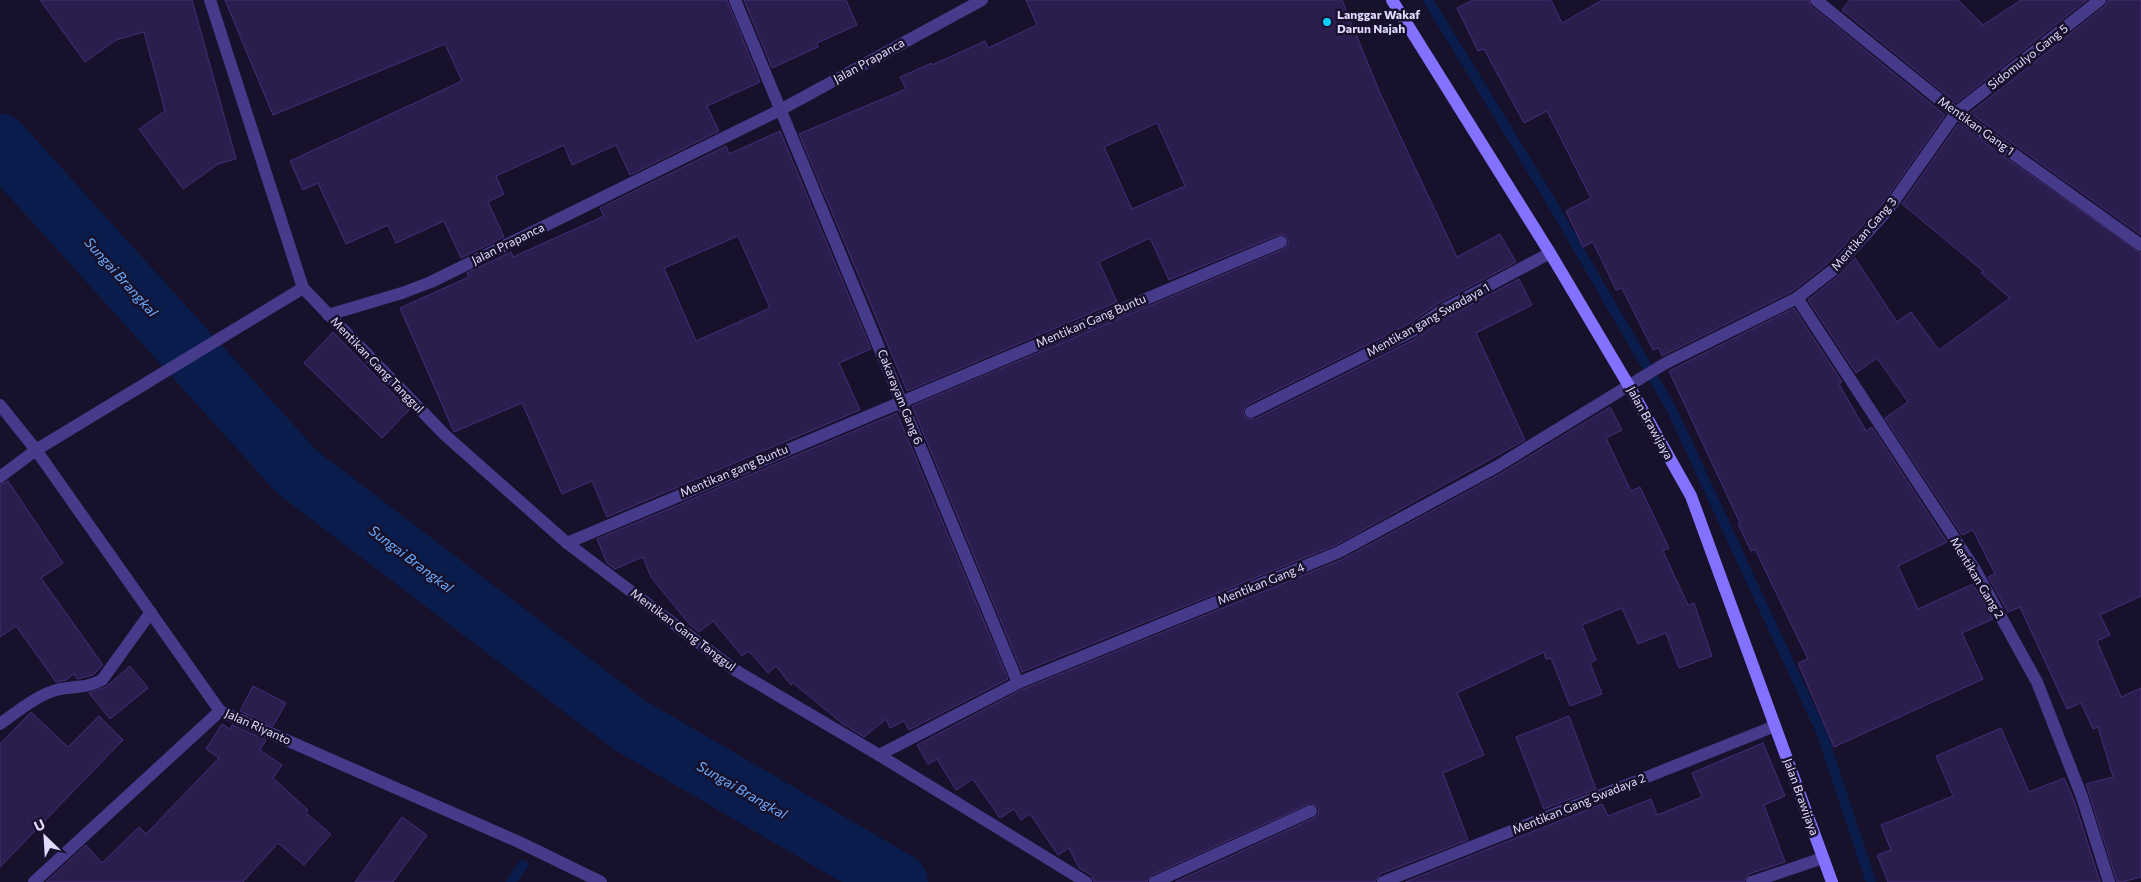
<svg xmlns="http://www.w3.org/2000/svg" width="2141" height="882" viewBox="0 0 2141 882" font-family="Commissioner,sans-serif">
  <rect width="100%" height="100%" fill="#18112c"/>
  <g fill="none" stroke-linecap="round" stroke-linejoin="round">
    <g stroke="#0a1c4b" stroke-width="10">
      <path d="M1428,0L1546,193L1672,410L1822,734L1871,882"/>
      <path d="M511,882L523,865"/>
    </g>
    <path stroke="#0a1c4b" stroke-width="58" d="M0,143L297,472L628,724L899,882"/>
  </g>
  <g fill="#2b1d4d" stroke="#442e79" fill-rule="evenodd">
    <path d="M40,0H192L236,159L218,164L183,189L139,129L165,111L144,32L116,40L85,62Z"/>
    <path d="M225,0H727L760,82L707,106L719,131L630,175L616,145L572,165L564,145L496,176L504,194L488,202L504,237L461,258L444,221L396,243L388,225L346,244L318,183L303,190L290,161L462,81L445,44L273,115Z"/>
    <path d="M744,0H846L857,25L817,43L818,47L772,68Z"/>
    <path d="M1026,0H1342L1380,93L1457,257L1500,234L1516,262L1437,304L1407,325L1247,405L1243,412L1247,419H1255L1415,339L1445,318L1519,279L1532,305L1476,333L1525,440L1336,545L1022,672L912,406L1284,249L1289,243L1285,235H1278L1169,280L1150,238L1099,262L1117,302L907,391L799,134L906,89L900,77L932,63V65L985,41L988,48L1037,25ZM1157,123L1185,186L1132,209L1104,147Z"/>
    <path d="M1473,0H1551L1562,23L1602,0H1808L1811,6L1945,115L1881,206L1827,264L1793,291L1662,356L1659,348L1653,350L1622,288L1616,290L1593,242L1583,247L1566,211L1591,198L1547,111L1524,123L1484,49L1478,51L1457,8Z"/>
    <path d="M1850,0H1958L1983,25L2021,0H2087L1956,103L1842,10Z"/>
    <path d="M2108,0H2141V235L1970,113L2105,6Z"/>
    <path d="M1958,124L2141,253V596L2100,615L2110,635L2097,641L2121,697L2141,688V877L2122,882H2117L2086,784L2113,777L2098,727L2093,729L2081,703L2067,709L2020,607L2008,612L1988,577L1995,574L1973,530L1962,535L1885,418L1908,402L1877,358L1856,373L1808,300L1838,276L1855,258L1897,322L1911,312L1939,350L2010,298L1981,273L1983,271L1902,204Z"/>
    <path d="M780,131L871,349L839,363L860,410L607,517L592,481L562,494L522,403L454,432L400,308L469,277L467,273L511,252L513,257L604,216L600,208L726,146L729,154ZM738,236L770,308L696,341L664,268Z"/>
    <path d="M1794,308L1842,382L1839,384L1866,431L1872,427L1947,542L1898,566L1918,609L1973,584L1993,619L1962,633L1983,679L1834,747L1798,663L1808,659L1755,549L1751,551L1738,524L1740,523L1669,371Z"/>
    <path d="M333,332L409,410L382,438L304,363Z"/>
    <path d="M1610,407L1622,430L1606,438L1631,491L1640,487L1669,548L1663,551L1688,605L1694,603L1712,656L1679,668L1666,633L1638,644L1622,608L1582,625L1596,660L1590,663L1602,694L1570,706L1551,658L1546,659L1544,652L1457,693L1484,755L1443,773L1468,840L1380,874L1375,882H1175L1314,818L1318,815L1319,808L1311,803L1152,875L1147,882H1094L1091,875L1079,868L1069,848L1058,855L1030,814L1021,820L1014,809L1000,818L973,779L956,790L937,759L928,764L917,745L1021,690L1343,559L1500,474Z"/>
    <path d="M897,413L1008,679L909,730L904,721L890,728L886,719L864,737L843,724L793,683L791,685L776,666L768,673L749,651L742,656L713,621L699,632L690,625L651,577L643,557L615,569L607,563L597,539Z"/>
    <path d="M8,481L63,563L41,578L103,665L93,675L77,679L74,674L66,680L56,682L16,626L0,637V485Z"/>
    <path d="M130,666L148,688L110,719L89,693L106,687Z"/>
    <path d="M253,686L286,703L273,726L240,711Z"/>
    <path d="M31,712L68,747L99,716L123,740L0,867V744Z"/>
    <path d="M1569,716L1596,789L1544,809L1516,737Z"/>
    <path d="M222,724L230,729L232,725L266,740L260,750L282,765L273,778L308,810L306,813L331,834L304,865L278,843L243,882H46L86,845L102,863L139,827L146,834L219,758L206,749Z"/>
    <path d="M2001,728L2029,792L2064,778L2074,800L2100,882H1888L1877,855L1891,850L1881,825L1953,796L1936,756Z"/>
    <path d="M1763,743L1785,796L1764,805L1785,862L1749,874L1744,882H1405L1602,804L1608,816L1651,799L1657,815L1702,797L1692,773Z"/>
    <path d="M402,817L427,835L393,882H355Z"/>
  </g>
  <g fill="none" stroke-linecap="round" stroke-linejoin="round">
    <g stroke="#463b8b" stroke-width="12">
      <path d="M210,0L303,288L445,435L567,543L735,670L879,755L1086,882"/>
      <path d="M735,0L1018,683"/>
      <path d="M1816,0L1956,113L2141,245"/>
      <path d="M303,288L36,450L220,711L521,843L601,882"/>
      <path d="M1797,298L1974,568L2037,682L2082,797L2109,882"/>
      <path d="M328,315L402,293L431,282L782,109L982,0"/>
      <path d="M0,405L36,450L0,477"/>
      <path d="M1251,412L1411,332L1441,311L1550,253"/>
      <path d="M567,543L1281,242"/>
      <path d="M0,724C18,711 38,694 60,689C76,686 87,688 102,680L151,612"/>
      <path d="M879,755L1018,683L1339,552L1496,467L1664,364L1797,298L1833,270L1887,211L1956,113L2100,0"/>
      <path d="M34,882L220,711"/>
      <path d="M1155,882L1311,811"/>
      <path d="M1383,882L1775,726"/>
      <path d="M1752,882L1823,858"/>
    </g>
    <path stroke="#8372ff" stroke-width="12" d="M1392,0L1550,253L1629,386L1691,496L1832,882"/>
  </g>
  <circle fill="#07cfff" stroke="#18112c" stroke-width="2" cx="1327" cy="22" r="5"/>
  <g text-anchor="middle" stroke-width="5" stroke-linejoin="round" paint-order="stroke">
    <g font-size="12" font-weight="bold" fill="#e3dbff" stroke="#18112c" text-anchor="start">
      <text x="1337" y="19">Langgar Wakaf<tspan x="1337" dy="14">Darun Najah</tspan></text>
    </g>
    <g font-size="12" fill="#e3dbff" stroke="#18112c">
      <text transform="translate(2028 57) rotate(-38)" y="4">Sidomulyo Gang 5</text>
      <text transform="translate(869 61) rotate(-29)" y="4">Jalan Prapanca</text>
      <text transform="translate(1976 126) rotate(36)" y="4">Mentikan Gang 1</text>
      <text transform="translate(1864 234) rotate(-49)" y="4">Mentikan Gang 3</text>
      <text transform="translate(508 244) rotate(-26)" y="4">Jalan Prapanca</text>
      <text transform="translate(1428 320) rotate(-29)" y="4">Mentikan gang Swadaya 1</text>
      <text transform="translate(1091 321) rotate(-23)" y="4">Mentikan Gang Buntu</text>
      <text transform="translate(377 365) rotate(46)" y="4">Mentikan Gang Tanggul</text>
      <text transform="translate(900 397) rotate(68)" y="4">Cakarayam Gang 6</text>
      <text transform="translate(1650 423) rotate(61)" y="4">Jalan Brawijaya</text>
      <text transform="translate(734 471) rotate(-23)" y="4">Mentikan gang Buntu</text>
      <text transform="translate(1977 578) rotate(59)" y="4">Mentikan Gang 2</text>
      <text transform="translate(1261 584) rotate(-22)" y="4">Mentikan Gang 4</text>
      <text transform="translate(683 630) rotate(37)" y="4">Mentikan Gang Tanggul</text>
      <text transform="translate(258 727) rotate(24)" y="4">Jalan Riyanto</text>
      <text transform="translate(1801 797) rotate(70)" y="4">Jalan Brawijaya</text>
      <text transform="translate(1579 804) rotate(-22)" y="4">Mentikan Gang Swadaya 2</text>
    </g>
    <g font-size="14" font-style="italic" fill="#69acff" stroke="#18112c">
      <text transform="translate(121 277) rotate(48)" y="5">Sungai Brangkal</text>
      <text transform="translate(411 559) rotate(37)" y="5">Sungai Brangkal</text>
      <text transform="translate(742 790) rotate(30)" y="5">Sungai Brangkal</text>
    </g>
  </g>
  <g transform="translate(45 837) rotate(335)" stroke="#18112c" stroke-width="4" paint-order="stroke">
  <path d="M0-4L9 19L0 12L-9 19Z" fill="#e3dbff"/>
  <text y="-8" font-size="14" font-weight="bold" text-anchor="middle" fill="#e3dbff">U</text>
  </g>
</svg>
